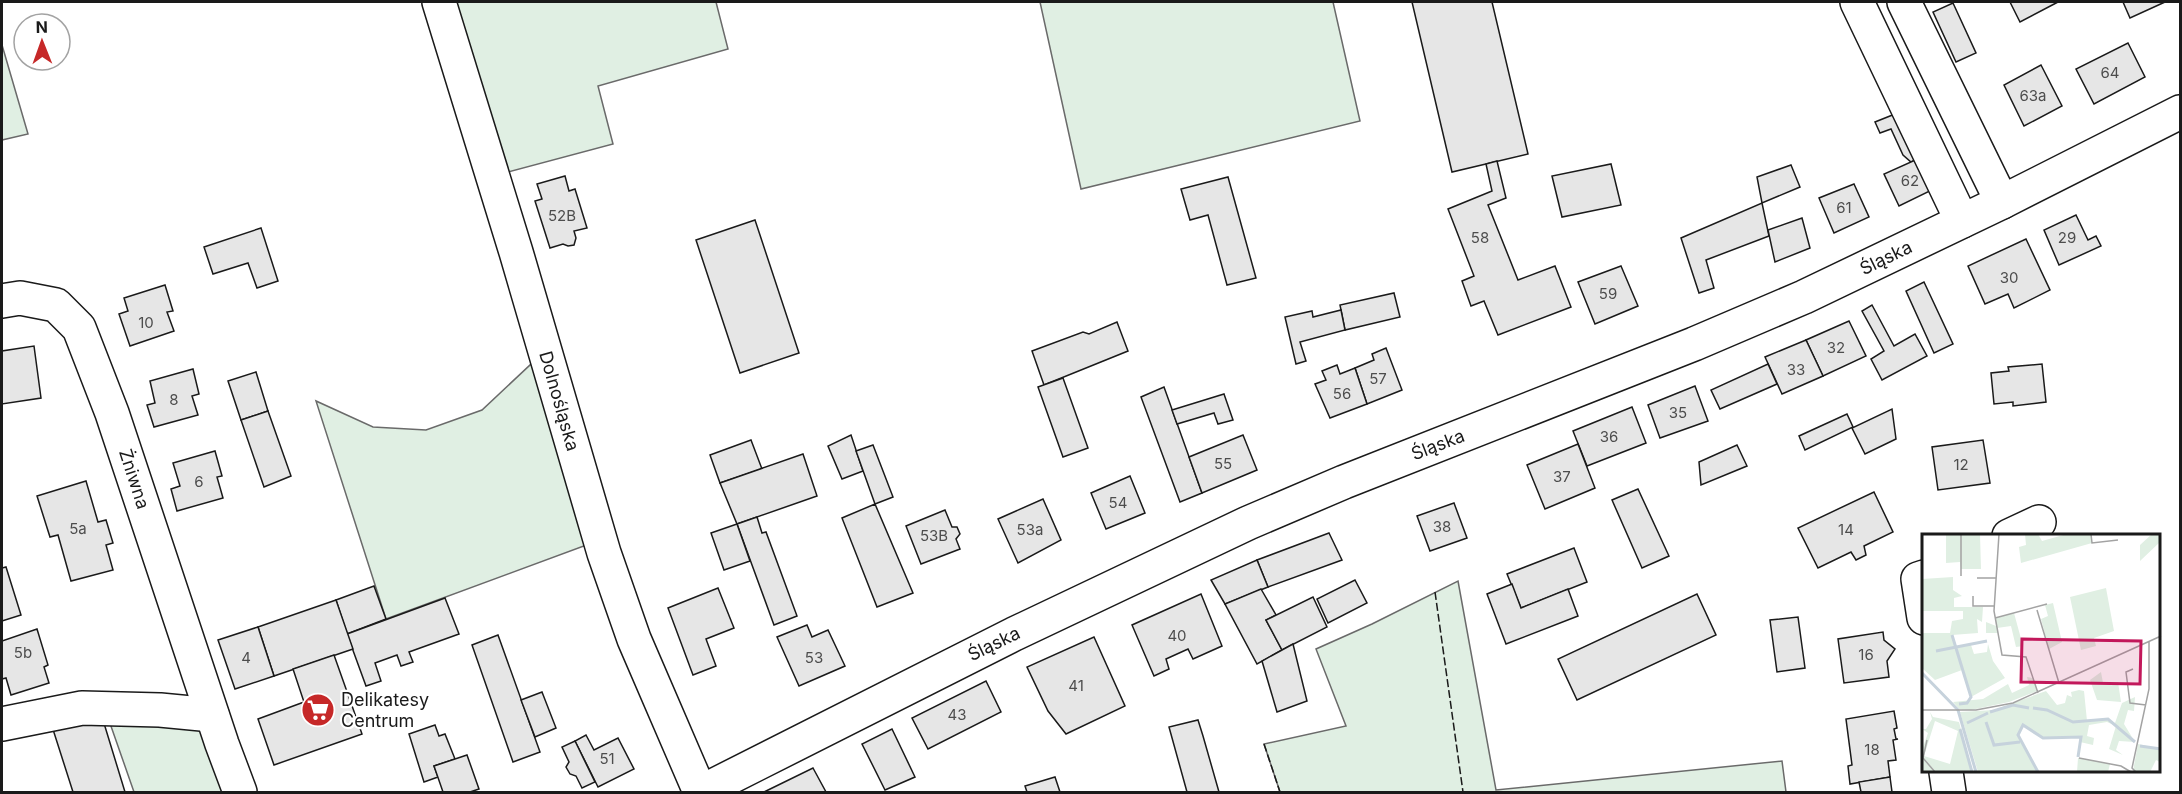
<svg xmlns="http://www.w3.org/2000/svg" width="2182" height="794" viewBox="0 0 2182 794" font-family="Inter,sans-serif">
  <rect width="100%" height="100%" fill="#fff"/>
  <g fill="#e0efe3" stroke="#6a6a6a" stroke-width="1.5">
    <path d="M447,2H716L728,49L598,86L613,144L497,175Z"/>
    <path d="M1040,2H1333L1360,121L1081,189Z"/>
    <path d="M2,45L28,134L2,140Z"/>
    <path d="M545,351L600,540L386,619L316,401L373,427L426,430L482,410Z"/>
    <path d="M1458,581L1496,790L1782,761L1786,792H1280L1264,744L1346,726L1316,649L1372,624Z"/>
    <path d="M105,709L212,715L240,792H134Z"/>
  </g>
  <g fill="#e6e6e6" stroke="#1a1a1a" stroke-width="1.5">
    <path d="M1412,2H1492L1528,154L1452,172Z"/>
    <path d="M2010,2H2058L2020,22Z"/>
    <path d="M2123,2H2165L2130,18Z"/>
    <path d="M1953,3L1976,53L1956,62L1933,12Z"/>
    <path d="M2128,43L2145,77L2094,104L2076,69Z"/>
    <path d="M2041,65L2062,106L2024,126L2004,85Z"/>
    <path d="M1900,112L1922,157L1911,162L1903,155L1891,129L1880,133L1875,122Z"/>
    <path d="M1922,157L1936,188L1899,206L1884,174Z"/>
    <path d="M1497,161L1506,198L1488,205L1518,280L1555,266L1571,307L1498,335L1484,301L1471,306L1462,281L1474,276L1448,209L1492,191L1486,164Z"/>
    <path d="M1611,164L1621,205L1562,217L1552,176Z"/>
    <path d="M1791,165L1800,187L1762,203L1757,177Z"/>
    <path d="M565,176L569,191L575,189L587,228L574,231L576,238L574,245L568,246L563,244L550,248L535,201L542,199L537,184Z"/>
    <path d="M1228,177L1256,278L1227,285L1208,215L1190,220L1181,189Z"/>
    <path d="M1854,184L1869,217L1834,233L1819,198Z"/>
    <path d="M1762,203L1769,236L1706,260L1714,288L1699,293L1681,238Z"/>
    <path d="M2076,215L2088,240L2096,236L2101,246L2059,265L2044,230Z"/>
    <path d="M1802,218L1810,248L1775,262L1768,230Z"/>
    <path d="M755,220L799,353L740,373L696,240Z"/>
    <path d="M261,228L278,281L257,288L248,263L213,274L204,247Z"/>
    <path d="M2026,239L2050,290L2014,308L2008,294L1985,304L1968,266Z"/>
    <path d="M1621,266L1638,306L1595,324L1578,282Z"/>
    <path d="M1924,282L1953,344L1934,353L1906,291Z"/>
    <path d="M165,285L173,311L167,312L174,331L130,346L119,314L128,311L124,298Z"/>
    <path d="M1394,293L1400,317L1345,330L1340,305Z"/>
    <path d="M1872,305L1894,346L1915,334L1927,356L1882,380L1871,359L1884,351L1862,311Z"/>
    <path d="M1341,310L1345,330L1300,342L1306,361L1296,364L1285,317L1312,311L1313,317Z"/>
    <path d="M1849,321L1866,356L1823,376L1806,340Z"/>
    <path d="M1117,322L1128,351L1044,385L1032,351L1083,332L1089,334Z"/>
    <path d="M1806,340L1823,376L1782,394L1765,357Z"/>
    <path d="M34,346L41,398L2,404V351Z"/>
    <path d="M1386,348L1402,390L1367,404L1355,368L1374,360L1372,354Z"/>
    <path d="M1768,364L1777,384L1720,409L1711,390Z"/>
    <path d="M2042,364L2046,402L2013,406V402L1994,404L1991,373L2009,371L2008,367Z"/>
    <path d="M1337,365L1340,374L1355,368L1367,404L1330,418L1315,384L1326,380L1322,371Z"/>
    <path d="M193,369L199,394L192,396L198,415L154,427L147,405L155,403L150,381Z"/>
    <path d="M256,372L268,411L241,420L228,381Z"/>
    <path d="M1063,378L1088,448L1063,457L1038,387Z"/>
    <path d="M1695,386L1708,421L1660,438L1648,405Z"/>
    <path d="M1164,387L1202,493L1180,502L1141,397Z"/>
    <path d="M1224,394L1233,420L1218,424L1214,413L1177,424L1172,410Z"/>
    <path d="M1632,407L1646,443L1587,466L1573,431Z"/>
    <path d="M1892,409L1896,439L1865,454L1852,428Z"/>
    <path d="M268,411L291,476L264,487L241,420Z"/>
    <path d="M1847,414L1853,427L1805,450L1799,436Z"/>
    <path d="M851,435L863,471L842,479L828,446Z"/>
    <path d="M1243,435L1257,470L1202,493L1189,457Z"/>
    <path d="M751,440L762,469L720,483L710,455Z"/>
    <path d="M1983,440L1990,483L1938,490L1932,447Z"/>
    <path d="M1578,444L1595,488L1545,509L1527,465Z"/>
    <path d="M873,445L893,497L875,504L856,451Z"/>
    <path d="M1737,445L1747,466L1701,485L1699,462Z"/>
    <path d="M215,451L222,476L217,477L223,498L177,511L171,489L180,486L173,463Z"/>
    <path d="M803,454L817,496L737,524L720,483Z"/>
    <path d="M1130,476L1145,513L1106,529L1091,493Z"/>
    <path d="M86,481L98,522L106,520L113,543L106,545L113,570L71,581L58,535L50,537L37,496Z"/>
    <path d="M1638,489L1669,556L1642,568L1612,500Z"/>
    <path d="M1874,492L1893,532L1864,546L1866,555L1856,560L1851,552L1818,568L1798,528Z"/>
    <path d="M1043,499L1061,540L1018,563L998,519Z"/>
    <path d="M1454,503L1467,538L1430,551L1417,516Z"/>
    <path d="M875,504L913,593L877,607L842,518Z"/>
    <path d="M945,510L952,527H957L960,534L956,539L960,549L921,564L906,526Z"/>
    <path d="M757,517L762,533L766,532L797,616L774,625L737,524Z"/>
    <path d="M737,524L750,561L724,570L711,533Z"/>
    <path d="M1329,533L1342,560L1268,587L1257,560Z"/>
    <path d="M1574,548L1587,582L1521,608L1507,574Z"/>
    <path d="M1257,560L1268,587L1225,604L1211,580Z"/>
    <path d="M6,567L21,615L2,621V568Z"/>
    <path d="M1355,580L1367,603L1328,623L1317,599Z"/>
    <path d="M1512,584L1521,608L1568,589L1578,616L1506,644L1487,594Z"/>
    <path d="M374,586L386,619L347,634L336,600Z"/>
    <path d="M718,588L734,628L706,639L716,666L693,675L668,608Z"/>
    <path d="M1261,589L1276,615L1266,620L1282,650L1257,664L1225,604Z"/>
    <path d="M1201,594L1222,646L1193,659L1188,649L1166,659L1169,669L1154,676L1132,625Z"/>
    <path d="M1697,594L1716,635L1577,700L1558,659Z"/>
    <path d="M1313,597L1327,627L1282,650L1266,620Z"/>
    <path d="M445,598L459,634L409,652L413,662L401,666L397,655L375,663L381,681L366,686L347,634Z"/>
    <path d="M336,600L353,649L274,676L258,627Z"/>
    <path d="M1798,617L1805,668L1777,672L1770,620Z"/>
    <path d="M807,625L812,637L828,630L845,666L799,686L777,637Z"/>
    <path d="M258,627L274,676L235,689L218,640Z"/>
    <path d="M37,629L48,665L44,667L49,683L11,695L6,678L2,679V641Z"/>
    <path d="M1883,632L1884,640L1895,649L1887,661L1889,677L1844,683L1838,639Z"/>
    <path d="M498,635L540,752L513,762L472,645Z"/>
    <path d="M1094,637L1125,706L1066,734L1048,711L1027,667Z"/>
    <path d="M1293,644L1307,701L1277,712L1262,661Z"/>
    <path d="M334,655L362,734L274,765L258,719L304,702L293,669Z"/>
    <path d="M986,681L1001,712L928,749L912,718Z"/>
    <path d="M542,692L556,728L535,737L521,700Z"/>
    <path d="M1894,711L1897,728L1894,729L1896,739H1898L1893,740L1896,760L1888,761L1890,777L1850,784L1848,766L1852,765L1846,719Z"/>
    <path d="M50,720H103L125,792H73Z"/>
    <path d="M1198,720L1203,736L1219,792H1187L1169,727Z"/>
    <path d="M435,725L439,736L445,734L455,759L434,766L438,777L424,782L409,734Z"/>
    <path d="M892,729L915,777L885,790L862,744Z"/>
    <path d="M586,735L594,750L618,738L634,769L598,787L575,741Z"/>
    <path d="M575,741L595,782L582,788L576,776L570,774L566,767L569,762L562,747Z"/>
    <path d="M467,755L479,789L470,792H443L434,766Z"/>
    <path d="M813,768L826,792H764Z"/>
    <path d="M1055,777L1060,792H1027L1025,786Z"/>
    <path d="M1890,777L1892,792H1861L1859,782Z"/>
  </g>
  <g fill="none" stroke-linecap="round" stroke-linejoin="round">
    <defs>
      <g id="minor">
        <path d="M439,2L516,252L604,553L634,639L700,792"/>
        <path d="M1857,2L1962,221"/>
        <path d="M1904,2L2002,202"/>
        <path d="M2,301L20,298L56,305L79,328L112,413L222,744L240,792"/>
        <path d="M2009,536L2039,522"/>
        <path d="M1924,577L1918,579L1924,618"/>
        <path d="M2,724L82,708L160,710L212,715"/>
        <path d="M1946,772L1949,792"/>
        <path d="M701,792L1014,634L1248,523L1344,482L1694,344L1804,297L2002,202L2180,112"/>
      </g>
    </defs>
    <use href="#minor" stroke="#1a1a1a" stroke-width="36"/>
    <use href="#minor" stroke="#fff" stroke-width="33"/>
    <g stroke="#1a1a1a" stroke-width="1.5" stroke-dasharray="8 3" stroke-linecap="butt">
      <path d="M1435,592L1463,792"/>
      <path d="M1264,744L1280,792"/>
    </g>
  </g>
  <defs>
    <symbol id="supermarket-disc" viewBox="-11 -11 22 22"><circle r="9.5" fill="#c62828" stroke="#fff"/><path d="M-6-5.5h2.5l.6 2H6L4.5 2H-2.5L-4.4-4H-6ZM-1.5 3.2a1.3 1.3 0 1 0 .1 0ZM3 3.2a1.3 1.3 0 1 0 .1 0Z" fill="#fff"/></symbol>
  </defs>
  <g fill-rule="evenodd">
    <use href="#supermarket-disc" x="299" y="691" width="38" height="38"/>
  </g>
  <g text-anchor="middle" stroke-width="4.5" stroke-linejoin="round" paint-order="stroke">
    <g font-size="15" fill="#4d4d4d">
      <text x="2110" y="78">64</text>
      <text x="2033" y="101">63a</text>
      <text x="1910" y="186">62</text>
      <text x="1844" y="213">61</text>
      <text x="562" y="221">52B</text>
      <text x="1480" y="243">58</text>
      <text x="2067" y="243">29</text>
      <text x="2009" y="283">30</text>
      <text x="1608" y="299">59</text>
      <text x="146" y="328">10</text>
      <text x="1836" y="353">32</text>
      <text x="1796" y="375">33</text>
      <text x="1378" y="384">57</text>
      <text x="1342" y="399">56</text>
      <text x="174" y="405">8</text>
      <text x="1678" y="418">35</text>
      <text x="1609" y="442">36</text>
      <text x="1223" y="469">55</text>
      <text x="1961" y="470">12</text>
      <text x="1562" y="482">37</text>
      <text x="199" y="487">6</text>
      <text x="1118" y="508">54</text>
      <text x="1442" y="532">38</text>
      <text x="78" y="534">5a</text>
      <text x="1030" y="535">53a</text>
      <text x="1846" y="535">14</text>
      <text x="934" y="541">53B</text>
      <text x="1177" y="641">40</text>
      <text x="23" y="658">5b</text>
      <text x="1866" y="660">16</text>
      <text x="246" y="663">4</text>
      <text x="814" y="663">53</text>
      <text x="1076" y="691">41</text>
      <text x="957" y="720">43</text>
      <text x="1872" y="755">18</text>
      <text x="607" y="764">51</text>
    </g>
    <g font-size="18" fill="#1a1a1a" stroke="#fff">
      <text transform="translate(1886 258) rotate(-26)" y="6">Śląska</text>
      <text transform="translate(559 401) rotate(74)" y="6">Dolnośląska</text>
      <text transform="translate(1438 445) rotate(-21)" y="6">Śląska</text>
      <text transform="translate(134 479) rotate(72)" y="6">Żniwna</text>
      <text transform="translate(994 644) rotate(-26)" y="6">Śląska</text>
    </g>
    <g font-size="18" fill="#1a1a1a" stroke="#fff" text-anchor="start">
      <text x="341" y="706">Delikatesy<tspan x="341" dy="21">Centrum</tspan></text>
    </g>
  </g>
  <g transform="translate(1922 534)">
    <rect width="238" height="238" fill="#fff"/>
    <path d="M24,0H58L59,35H39L38,28L24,29ZM103,0H116L120,7L145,0H169L170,9L99,29L97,13L104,11ZM230,0H238V8L218,27V11ZM31,43V56L40,62L32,64V73H61L60,88L55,85L56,99L30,101L34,114L49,111L52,120L65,118L66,110L71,127L83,144L49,163L40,136L13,146L0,134V99H28L30,87L41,85V77H0V45ZM184,54L192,97L172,104L174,112L159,116L148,63ZM131,69L140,108L127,115L119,85L126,82L123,71ZM92,79L101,112L94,113L89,92L75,94L76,99H64V88L74,92L73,84ZM179,138L181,149L196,148L199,168L175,166L168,146ZM105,143L111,144L115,157L87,168L49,176L37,175L31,168L61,165L86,150L90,159L107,151ZM157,156L162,157L165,187L181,185L193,189L200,169L213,163L212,177L206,176L202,190L213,208L197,207L194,216L201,221L187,215L194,192L185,188L167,191L165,202L172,204L171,211L158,208L159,203L121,204L101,191L96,201L116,238H56L38,178L72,176L124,157L135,171L143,169L145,161L150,163L149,158ZM8,178L11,183L37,188L50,238H3L0,235V216L6,199L0,195H4L10,185ZM13,187L36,197L28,230L2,222ZM216,210L238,215V228L234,226L228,238L211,237ZM156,224L188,230L186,238H155Z" fill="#e0efe3" fill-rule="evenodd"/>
    <path fill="none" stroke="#c6d2dc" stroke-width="3" d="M30,101L49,163L45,169L37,170M14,117L65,107M0,139L36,176L54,238M111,174L125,176L151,188L186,185L213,208M68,178L91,171L107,174M64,188L72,211L98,208M45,189L66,179M38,195L50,238M218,212L239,215M116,238L96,201L101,191L121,204L159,203L156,223"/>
    <path fill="none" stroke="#a3a3a3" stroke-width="1.5" d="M77,0L72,77L80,121L104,123L116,159M169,0L170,9L196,6M39,42V0M55,44H74M51,62V72H72M115,76L137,149M73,84L125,70M211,135L204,138L208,169L224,171M0,176H54L91,169L239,102M5,206L1,224L13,238M157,224L199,232L209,238M214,238L210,234L227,155V108"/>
    <path fill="#c2185b" fill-opacity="0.15" stroke="#c2185b" stroke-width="3" d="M100,105L219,107L218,150L99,148Z"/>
    <rect width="238" height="238" fill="none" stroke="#1a1a1a" stroke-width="3"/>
  </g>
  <rect width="2182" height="794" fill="none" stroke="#1a1a1a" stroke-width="6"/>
  <g transform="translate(42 42) rotate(359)"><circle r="28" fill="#ffffff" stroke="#a3a3a3" stroke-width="1.5"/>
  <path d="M0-4.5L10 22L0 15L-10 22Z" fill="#c62828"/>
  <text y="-9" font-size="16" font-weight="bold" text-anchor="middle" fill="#1a1a1a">N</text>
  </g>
</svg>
